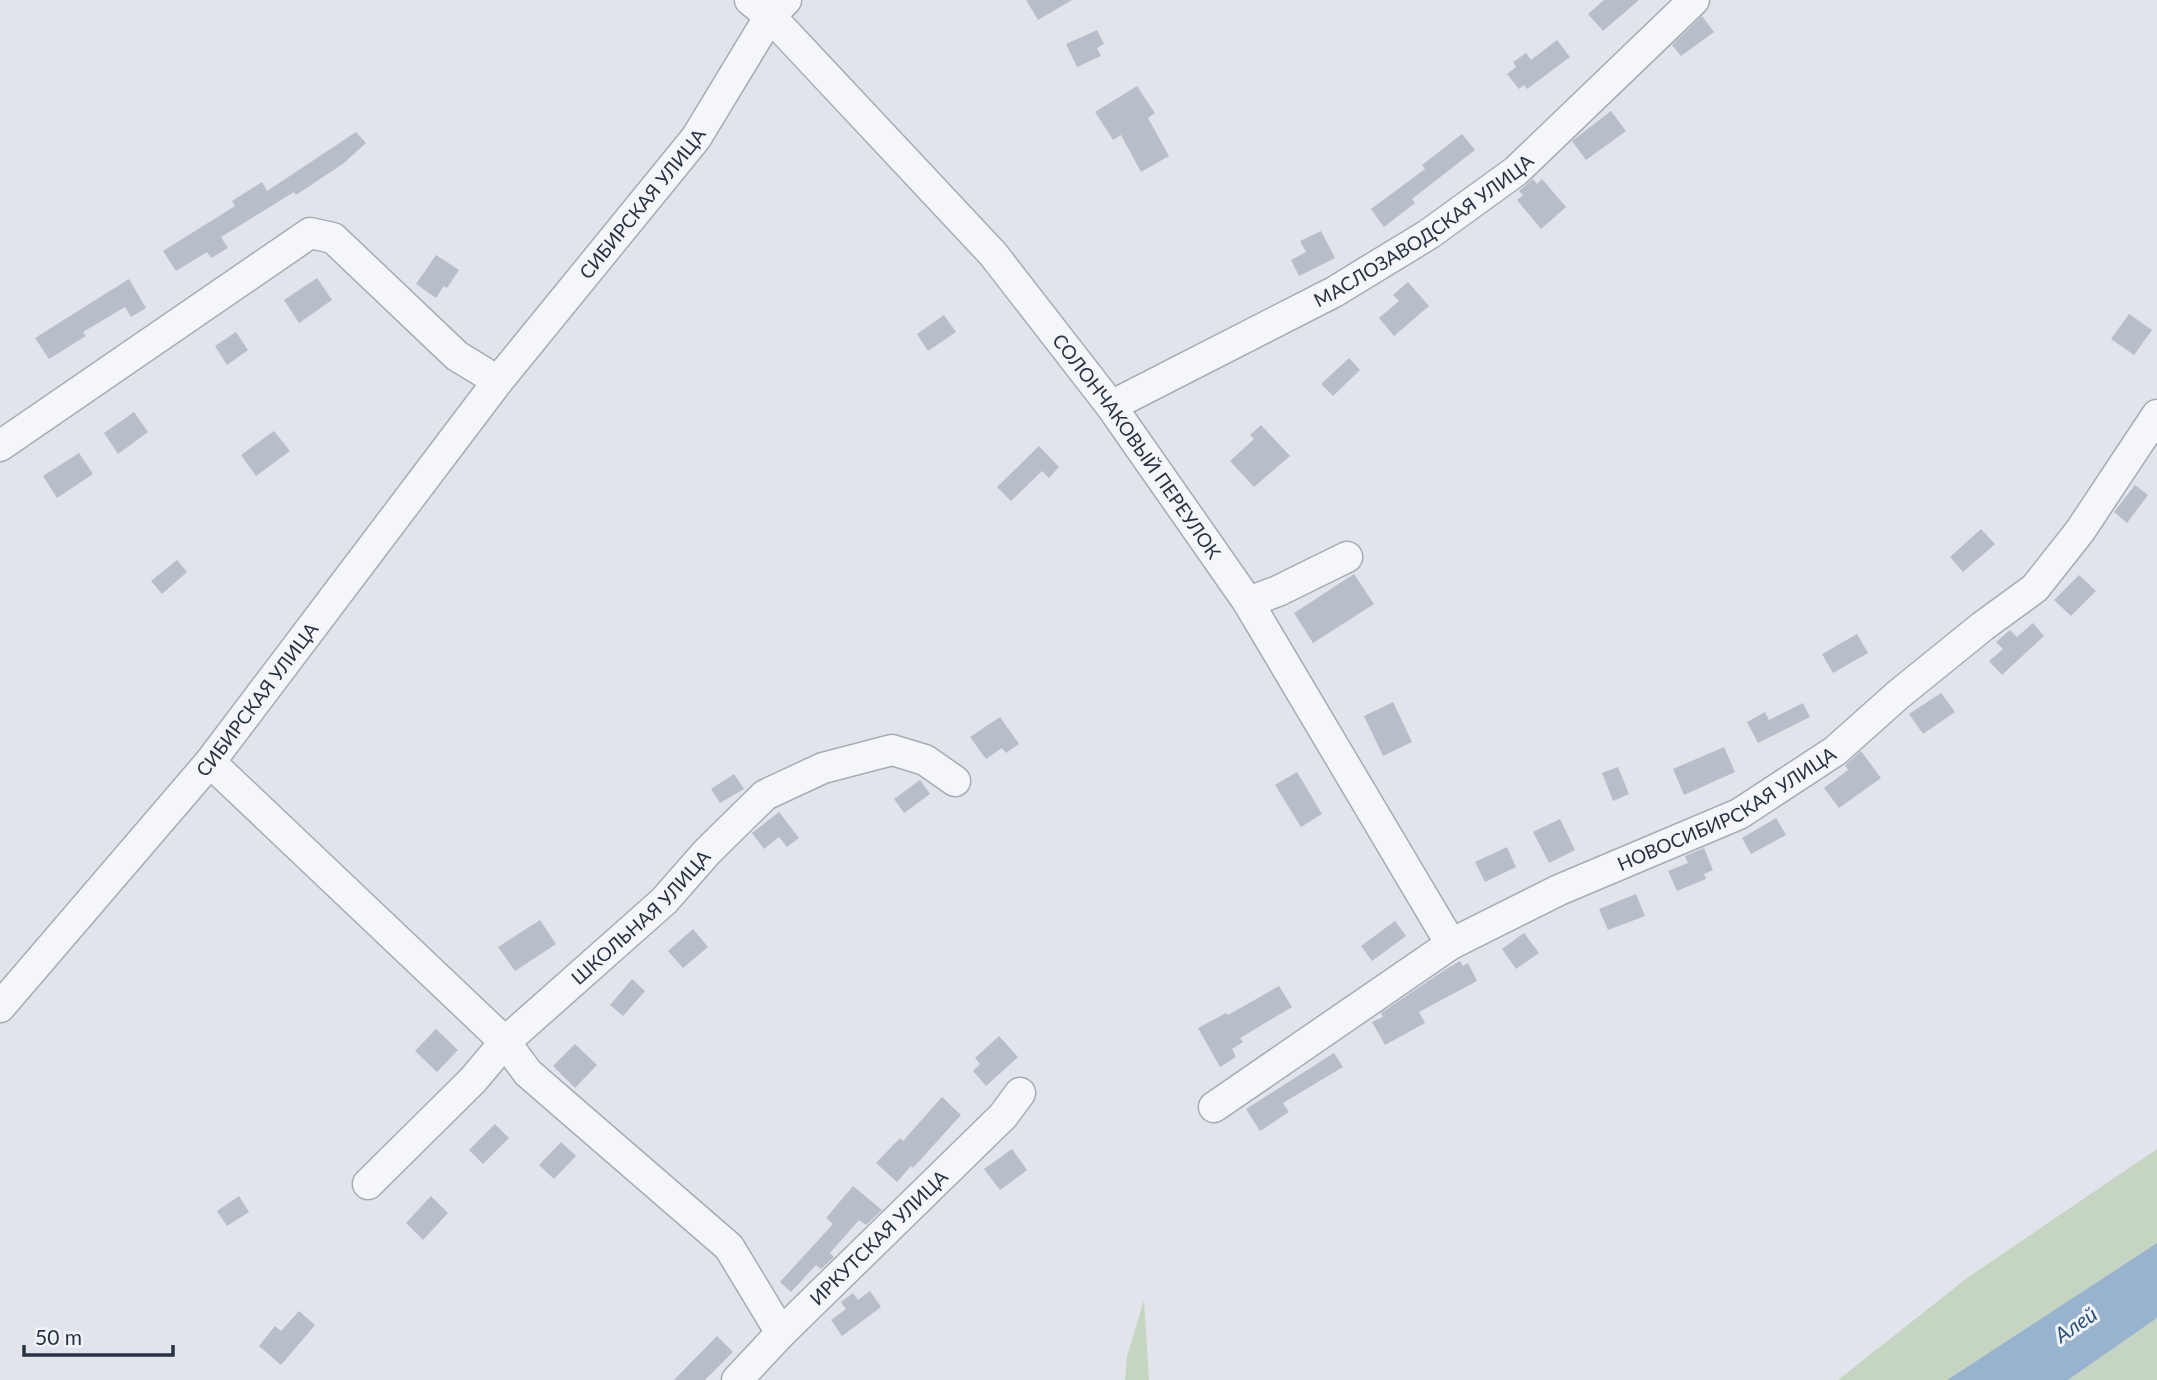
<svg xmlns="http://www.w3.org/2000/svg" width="2157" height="1380" viewBox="0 0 2157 1380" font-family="Lato,sans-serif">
  <rect width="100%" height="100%" fill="#e1e5eb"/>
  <g fill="#c6d5c1">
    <path d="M2157,1149V1243L1947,1380H1838L1967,1278Z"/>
    <path d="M1144,1300L1149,1380H1125L1127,1356Z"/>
    <path d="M2157,1318V1380H2068Z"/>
  </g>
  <path fill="#98b3ce" d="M2157,1243V1318L2068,1380H1947Z"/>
  <g fill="#b7bec9">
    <path d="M1026,0H1072L1038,20Z"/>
    <path d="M1604,0H1639L1603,31L1588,14Z"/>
    <path d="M1702,16L1714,32L1681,56L1672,45Z"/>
    <path d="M1097,30L1104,44L1097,48L1101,56L1077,67L1066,44Z"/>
    <path d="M1557,40L1570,57L1527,89L1524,85L1519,89L1507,74L1516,67L1513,62L1526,53L1531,60Z"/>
    <path d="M1137,86L1155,113L1148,118L1169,156L1141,172L1121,135L1113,140L1095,112Z"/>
    <path d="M1611,111L1626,131L1586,160L1572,141Z"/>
    <path d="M356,132L366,143L344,163L296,195L294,192L221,237L228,248L211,258L207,252L176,271L163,251L235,206L232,201L262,182L267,191Z"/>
    <path d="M1462,134L1475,150L1412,199L1415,203L1384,227L1371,209L1425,169L1422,165Z"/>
    <path d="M1533,179L1537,184L1542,179L1566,207L1541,229L1517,200L1523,195L1519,191Z"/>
    <path d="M1321,231L1335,258L1299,276L1291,260L1306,252L1300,241Z"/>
    <path d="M436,255L459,270L447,288L444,286L436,298L416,284Z"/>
    <path d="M317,278L332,300L299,323L284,300Z"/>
    <path d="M129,279L146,308L131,317L125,307L83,332L86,336L49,359L35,338Z"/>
    <path d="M1408,282L1429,306L1394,336L1379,318L1399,301L1393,295Z"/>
    <path d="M2129,314L2152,330L2134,355L2111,339Z"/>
    <path d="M944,315L956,332L928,351L917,334Z"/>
    <path d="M236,332L248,350L227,365L215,346Z"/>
    <path d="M1349,358L1360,370L1333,396L1321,384Z"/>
    <path d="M134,412L148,432L118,454L104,433Z"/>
    <path d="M1261,425L1290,456L1254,487L1230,461L1254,439L1250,435Z"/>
    <path d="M274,431L290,451L256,476L241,455Z"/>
    <path d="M1039,446L1059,467L1049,478L1042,471L1011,501L997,487Z"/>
    <path d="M79,453L93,474L57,498L43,476Z"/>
    <path d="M2135,485L2148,495L2127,523L2114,512Z"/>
    <path d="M1981,529L1995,544L1963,572L1950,557Z"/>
    <path d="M177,560L187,572L162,594L151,581Z"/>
    <path d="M1354,574L1374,604L1313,643L1294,613Z"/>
    <path d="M2079,575L2096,591L2071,616L2054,600Z"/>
    <path d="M2033,623L2044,636L2002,675L1989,661L2003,649L1996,642L2010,630L2017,637Z"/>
    <path d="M1857,634L1868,653L1833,673L1822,654Z"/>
    <path d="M1941,693L1955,712L1923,734L1909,714Z"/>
    <path d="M1393,702L1412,742L1383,756L1364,716Z"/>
    <path d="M1803,703L1810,717L1758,743L1747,722L1765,712L1769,720Z"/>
    <path d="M1000,717L1019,744L1006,753L1002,748L986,759L970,737Z"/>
    <path d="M1724,747L1735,772L1684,795L1673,769Z"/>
    <path d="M1861,751L1881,778L1839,808L1824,788L1848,770L1845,765Z"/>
    <path d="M1618,767L1629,794L1613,801L1602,773Z"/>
    <path d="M1297,772L1322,814L1301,827L1275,785Z"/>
    <path d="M734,774L744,789L720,803L711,789Z"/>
    <path d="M920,780L930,794L904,813L894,799Z"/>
    <path d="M779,812L799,838L787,847L779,837L764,849L752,833Z"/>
    <path d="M1776,818L1786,835L1751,854L1742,838Z"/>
    <path d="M1560,819L1575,850L1549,863L1533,832Z"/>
    <path d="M1507,847L1516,867L1485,882L1475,862Z"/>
    <path d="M1704,848L1713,870L1704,874L1706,879L1677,891L1668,871L1688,863L1685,856Z"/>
    <path d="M1636,894L1645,916L1608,930L1599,909Z"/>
    <path d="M540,920L556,944L515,971L498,947Z"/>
    <path d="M1395,921L1406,936L1372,961L1361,946Z"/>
    <path d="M693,929L708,947L683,968L668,951Z"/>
    <path d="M1524,933L1539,953L1516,969L1502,949Z"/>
    <path d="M1460,961L1463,966L1468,963L1477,981L1419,1012L1425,1023L1385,1045L1372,1022L1383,1017L1381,1013L1446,969Z"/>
    <path d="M632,979L645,991L623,1016L610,1005Z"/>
    <path d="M1279,986L1292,1007L1240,1038L1243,1042L1232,1049L1236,1057L1220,1067L1198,1028L1226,1013L1228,1015Z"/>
    <path d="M436,1029L458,1050L437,1072L415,1051Z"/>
    <path d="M999,1036L1018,1057L986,1086L973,1071L980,1064L975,1058Z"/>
    <path d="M575,1044L597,1065L575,1088L553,1066Z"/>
    <path d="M1334,1053L1343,1067L1283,1103L1289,1112L1260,1131L1246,1109Z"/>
    <path d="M942,1097L961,1115L913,1168L911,1166L897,1182L876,1163L900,1138L903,1141Z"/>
    <path d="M495,1124L509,1138L483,1164L469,1150Z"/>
    <path d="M561,1142L576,1156L554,1179L539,1165Z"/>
    <path d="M1012,1149L1027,1170L1000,1190L984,1169Z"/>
    <path d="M853,1186L882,1210L866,1225L859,1220L830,1253L834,1257L821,1269L816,1265L791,1292L780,1282L833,1224L826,1218Z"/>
    <path d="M239,1196L249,1212L227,1226L217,1211Z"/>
    <path d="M431,1196L448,1213L423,1240L406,1223Z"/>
    <path d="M870,1291L881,1307L842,1336L831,1320L846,1309L841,1302L853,1293L858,1300Z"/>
    <path d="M299,1311L315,1325L281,1365L259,1346L275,1326L281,1331Z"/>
    <path d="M717,1336L733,1352L705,1380H674Z"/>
  </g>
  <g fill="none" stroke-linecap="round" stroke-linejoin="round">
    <defs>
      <g id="minor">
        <path id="s1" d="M750,0L770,16L993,254L1111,406L1248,602L1451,944"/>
        <path id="s2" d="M1111,406L1334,292L1429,234L1516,171L1694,0"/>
        <path d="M0,446L310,233L333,238L457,356L498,381"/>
        <path d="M1248,602L1278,591L1347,557"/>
        <path d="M210,762L505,1042L528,1073L729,1247L781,1333"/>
        <path id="s3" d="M0,1007L210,762L498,381L696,138L770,16L786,0"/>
        <path id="s4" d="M1214,1107L1451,944L1559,890L1739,814L1835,751L1899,694L1983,626L2035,588L2080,531L2157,415"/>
        <path id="s5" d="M368,1184L473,1080L505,1042L664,901L707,852L765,795L823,768L892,750L925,760L955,781"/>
        <path id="s6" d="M737,1380L781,1333L1003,1116L1020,1093"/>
      </g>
    </defs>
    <use href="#minor" stroke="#a5acb6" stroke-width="33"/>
    <use href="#minor" stroke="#f4f6f9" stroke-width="30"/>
  </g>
  <g text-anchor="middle" stroke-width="6" stroke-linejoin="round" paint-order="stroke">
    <g font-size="19" fill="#273244" stroke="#f0f4f8">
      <text dy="7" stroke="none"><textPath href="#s3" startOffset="1029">СИБИРСКАЯ УЛИЦА</textPath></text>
      <text dy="7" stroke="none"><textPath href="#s2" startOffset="359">МАСЛОЗАВОДСКАЯ УЛИЦА</textPath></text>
      <text dy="7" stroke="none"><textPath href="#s1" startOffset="592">СОЛОНЧАКОВЫЙ ПЕРЕУЛОК</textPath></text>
      <text dy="7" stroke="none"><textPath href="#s3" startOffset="401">СИБИРСКАЯ УЛИЦА</textPath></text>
      <text dy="7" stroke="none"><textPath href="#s4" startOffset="595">НОВОСИБИРСКАЯ УЛИЦА</textPath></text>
      <text dy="7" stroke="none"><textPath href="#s5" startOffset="382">ШКОЛЬНАЯ УЛИЦА</textPath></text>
      <text dy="7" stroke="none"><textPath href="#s6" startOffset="201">ИРКУТСКАЯ УЛИЦА</textPath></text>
    </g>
    <g font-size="21" font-style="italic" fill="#2d517c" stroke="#f0f4f8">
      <text transform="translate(2076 1325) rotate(-34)" y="7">Алей</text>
    </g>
  </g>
  <path d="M24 1345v10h149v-10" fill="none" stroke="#273244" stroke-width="3.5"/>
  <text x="35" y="1345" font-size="21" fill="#273244" stroke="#f0f4f8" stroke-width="5" paint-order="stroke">50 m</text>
</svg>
